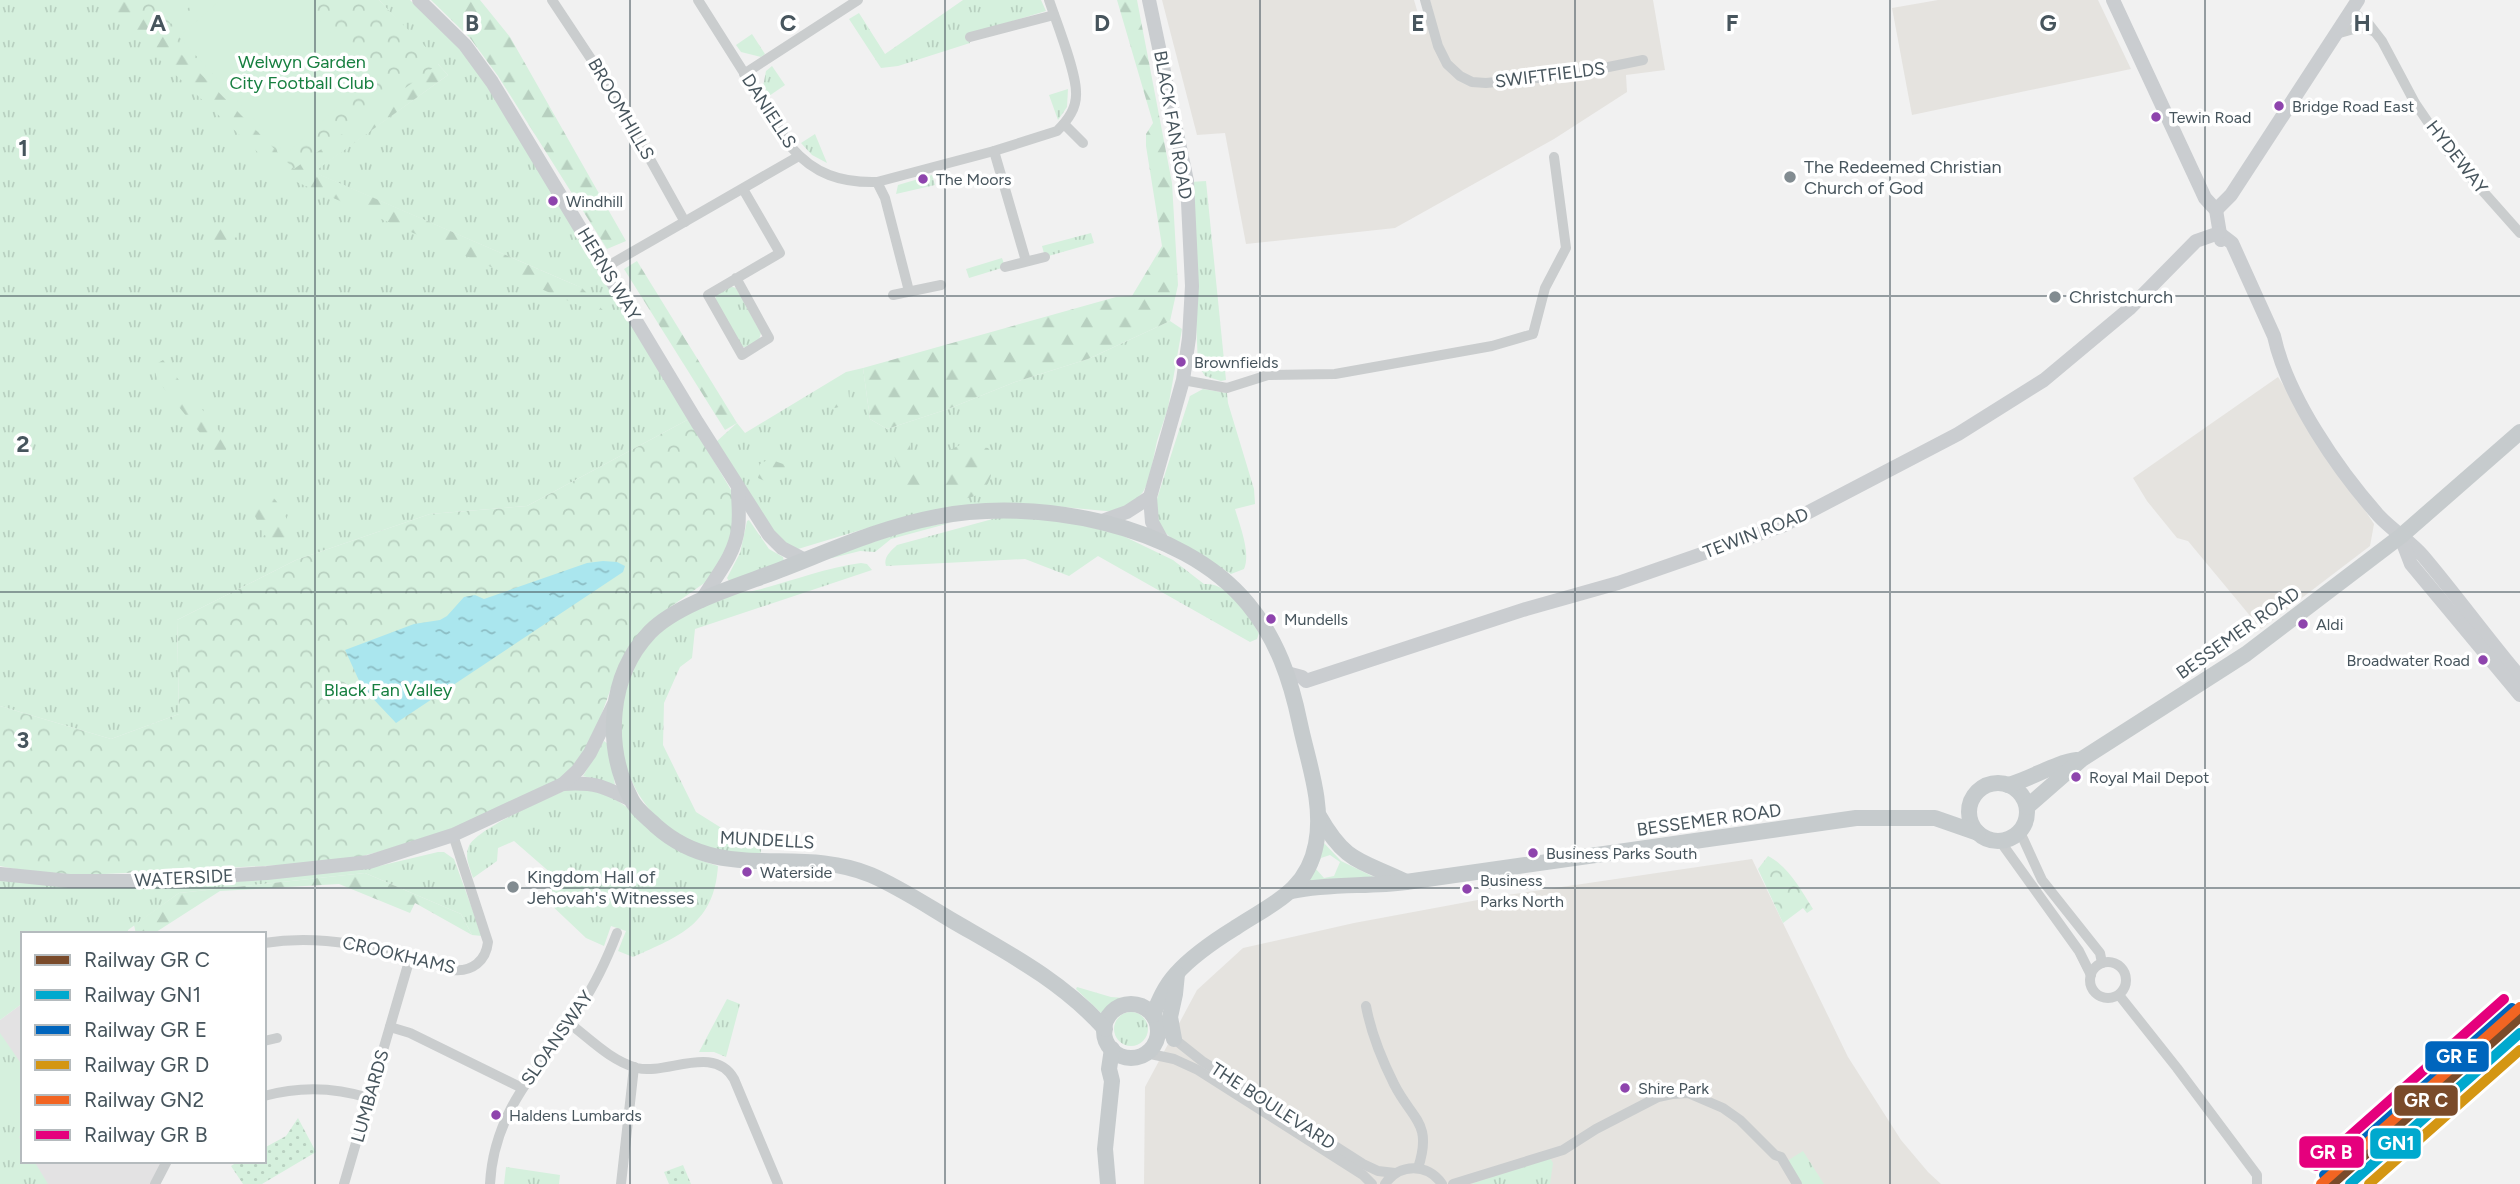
<svg xmlns="http://www.w3.org/2000/svg" width="2520" height="1184" viewBox="0 0 2520 1184" font-family="Figtree,sans-serif">
  <defs>
    <pattern id="grass-tufts" width="24" height="20" patternUnits="userSpaceOnUse" patternTransform="scale(1.75)"><rect width="24" height="20" fill="#d5f0dd"/><path d="M3 7l-1-3M5 7V3M7 7l1-3M15 17l-1-3M17 17v-4M19 17l1-3" fill="none" stroke="#b8d0c0"/></pattern>
    <pattern id="forest-firs" width="22" height="20" patternUnits="userSpaceOnUse" patternTransform="scale(1.75)"><rect width="22" height="20" fill="#d5f0dd"/><path d="M5 1l3.5 6h-7zM16 11l3.5 6h-7z" fill="#b8d0c0"/></pattern>
    <pattern id="park-crowns" width="20" height="18" patternUnits="userSpaceOnUse" patternTransform="scale(1.75)"><rect width="20" height="18" fill="#d5f0dd"/><path d="M2 6a3 3 0 1 1 6 0M12 15a3 3 0 1 1 6 0" fill="none" stroke="#b8d0c0"/></pattern>
    <pattern id="garden-dots" width="8" height="8" patternUnits="userSpaceOnUse" patternTransform="scale(1.75)"><rect width="8" height="8" fill="#d5f0dd"/><path d="M2 2h.1M6 6h.1" fill="none" stroke="#b8d0c0" stroke-width="1.8" stroke-linecap="round"/></pattern>
    <pattern id="water-ripples" width="26" height="14" patternUnits="userSpaceOnUse" patternTransform="scale(1.75)"><rect width="26" height="14" fill="#aae6ee"/><path d="M2 4q2-2 4 0t4 0M15 11q2-2 4 0t4 0" fill="none" stroke="#8cbdc4"/></pattern>
  </defs>
  <rect width="100%" height="100%" fill="#f1f1f1"/>
  <g fill="#e5e3df">
    <path d="M1162,0H1414L1419,17L1433,11L1430,0H1653L1665,70L1626,75L1627,92L1554,139L1395,228L1246,244L1225,133L1197,135Z"/>
    <path d="M1938,0H2098L2131,69L1912,115L1892,8Z"/>
    <path d="M2278,377L2374,524L2370,546L2261,629L2188,541L2177,538L2147,501L2133,478Z"/>
    <path d="M1752,859L1848,1057L1901,1140L1928,1172L1941,1184H1144L1145,1087L1197,990L1243,948L1354,923L1494,897Z"/>
  </g>
  <path fill="#e3e2e3" d="M23,1003V1161H162L155,1184H0V1020Z"/>
  <g fill="url(#grass-tufts)" fill-rule="evenodd">
    <path d="M0,0H98L288,174L582,288L313,172L448,75L379,0H410L461,50L489,88L689,419L527,506L430,514L296,560L177,620L179,714L111,739L0,706Z"/>
    <path d="M963,0H1041L1046,11L967,35L970,43L898,66L881,68L849,19L859,13L885,54Z"/>
    <path d="M752,34L765,54L761,57L741,52L736,45Z"/>
    <path d="M772,66L785,85L769,96L763,87L766,71Z"/>
    <path d="M1068,89L1067,107L1058,120L1049,95Z"/>
    <path d="M815,134L827,163L812,155L801,143Z"/>
    <path d="M932,175L935,185L896,194L898,185Z"/>
    <path d="M1206,181L1226,380L1221,381L1205,376L1198,365L1190,182Z"/>
    <path d="M1091,233L1094,243L1045,257L1042,246Z"/>
    <path d="M1002,258L1005,267L969,278L966,269Z"/>
    <path d="M730,286L736,288L761,333L759,340L746,348L741,346L715,301L716,295Z"/>
    <path d="M1170,321L1182,329L1168,408L1157,441L1149,480L1143,492L1136,500L1116,512L1031,504H987L897,519L798,549L781,543L716,442L737,423L745,433L846,372L863,368L870,419L887,429L948,409L1015,382L1088,359Z"/>
    <path d="M1203,389L1227,393L1228,403L1254,489L1255,504L1235,509C1240,526 1251,553 1244,569L1231,574L1170,537L1160,528L1155,505L1190,396Z"/>
    <path d="M1000,517L1052,518L1119,534L1173,560L1204,584C1229,582 1247,614 1259,633L1257,639L1250,642L1098,556L1069,576L1025,559L886,566C883,557 891,551 897,545Z"/>
    <path d="M749,520L769,549L783,557L784,561L729,581L727,578L740,553L747,521Z"/>
    <path d="M950,523L891,539L875,552L860,551L832,558V556L915,528Z"/>
    <path d="M861,563L867,564L872,570L695,629L692,658L680,667L664,703L663,745L696,812L731,834L762,844L760,856C732,853 702,852 678,836C640,809 619,768 619,722C618,712 623,701 626,691C632,670 641,651 657,636C677,616 704,603 731,595C740,592 749,592 757,590C792,581 825,568 861,563Z"/>
    <path d="M604,741L608,744L615,785L583,776Z"/>
    <path d="M575,787C617,785 648,831 682,852C693,858 705,862 718,866C714,924 680,936 633,957L618,951L626,931L611,926L604,946L586,938L547,901L554,882L553,875L514,841L498,848L497,861L473,878C470,868 464,857 469,846C476,829 556,793 575,787Z"/>
    <path d="M1324,843L1341,861L1376,878L1308,882ZM1330,855L1340,862L1334,876L1324,878L1316,869L1321,858Z"/>
    <path d="M438,852H444L454,859L482,936L472,935L461,914L365,873L179,893L128,930V934H23V1003L0,1020V877L27,882L379,866Z"/>
    <path d="M1077,987L1111,997L1124,998L1115,1001L1101,1013L1076,989Z"/>
    <path d="M727,999L740,1004L726,1057L714,1052H699Z"/>
    <circle cx="1131" cy="1029" r="17"/>
    <path d="M0,1033L20,1062L23,1061V1134L19,1137L23,1143V1161H34L48,1184H0Z"/>
    <path d="M1803,1151L1824,1184H1800L1787,1161Z"/>
    <path d="M1550,1158L1553,1163L1550,1184H1471Z"/>
    <path d="M506,1167L560,1175L559,1184H504Z"/>
  </g>
  <g fill="url(#forest-firs)">
    <path d="M96,0H379L448,75L314,172L582,288L612,320L283,176Z"/>
    <path d="M431,0H480L510,37L626,241L607,249L498,76L470,38Z"/>
    <path d="M1117,0H1137L1172,183L1178,285L1170,321L1088,359L1015,382L948,409L887,429L870,419L863,368L1116,297L1132,296L1162,246L1146,146V134L1153,123Z"/>
    <path d="M231,226L239,227L237,237L223,242L217,249L210,239L216,230Z"/>
    <path d="M637,261L737,423L725,430L624,269Z"/>
    <path d="M163,360L228,442L225,454H217L158,381L153,366Z"/>
    <path d="M840,380L848,387L849,398L846,405L835,408L828,404L825,392L827,386Z"/>
    <path d="M909,442L912,456L919,464L928,496L916,504L897,495L901,475L892,450Z"/>
    <path d="M960,445L988,448L994,456C992,487 982,501 950,499L936,479L950,450Z"/>
    <path d="M769,459L786,465L783,479L769,483L758,478L760,464Z"/>
    <path d="M258,486C278,496 285,514 293,534L281,543L264,535L253,512L249,491Z"/>
    <path d="M365,873L461,914L472,935L415,903L410,913L339,884L220,891L153,934H136L134,925L179,893Z"/>
  </g>
  <g fill="url(#park-crowns)">
    <path d="M128,0H378L441,62L294,169Z"/>
    <path d="M689,419L731,490L734,505L733,538L710,579L652,620L616,674L588,752L560,779L471,822L397,847L355,858L301,864L85,875L30,872L0,866V706L111,739L179,714L177,620L296,560L430,514L527,506Z"/>
    <path d="M1768,856C1788,866 1801,890 1813,909L1807,913L1803,908L1783,923L1758,869Z"/>
  </g>
  <g fill="url(#garden-dots)">
    <path d="M298,1118L316,1152L262,1184H243L231,1166L239,1161H264V1148L286,1136Z"/>
    <path d="M683,1165L691,1184H669L664,1172Z"/>
  </g>
  <g fill="#d5f0dd">
    <path d="M148,0H197L171,24Z"/>
    <path d="M220,0H301L371,77L286,154L179,37Z"/>
    <path d="M0,1054L23,1096V1110L0,1122Z"/>
  </g>
  <path fill="url(#water-ripples)" d="M603,561L617,562L625,566L623,572L396,723L362,687L345,650L414,624L440,620L447,616L464,597L475,595L484,599L587,563Z"/>
  <g fill="none" stroke-linecap="round" stroke-linejoin="round">
    <g stroke="#cacdce" stroke-width="10">
      <path d="M552,0L611,89L685,222"/>
      <path d="M698,0L791,147C814,174 841,183 877,182L994,151L1057,131C1068,120 1077,108 1076,92C1076,71 1056,21 1049,0"/>
      <path d="M1425,0L1438,46L1447,64L1460,76L1472,82L1486,83L1569,75L1643,60"/>
      <path d="M2351,11L2368,23L2382,41L2415,103L2449,153L2520,233"/>
      <path d="M2336,34L2361,27L2373,31"/>
      <path d="M970,37L1054,15"/>
      <path d="M744,74L858,0"/>
      <path d="M1064,124L1083,143"/>
      <path d="M994,151L1026,261"/>
      <path d="M877,182L885,198L909,291"/>
      <path d="M606,267L799,156"/>
      <path d="M1005,267L1045,257"/>
      <path d="M736,278L769,338L742,355L708,295L780,253L743,189"/>
      <path d="M893,295L941,285"/>
      <path d="M1183,380L1227,388L1268,375L1335,374L1492,346L1533,334L1545,288L1566,248L1554,157"/>
      <path d="M2020,832L2042,880L2100,953L2102,963"/>
      <path d="M2000,841L2079,951L2091,975"/>
      <path d="M264,943C332,932 389,952 453,970C472,972 486,961 488,942L453,835"/>
      <circle cx="2108" cy="980" r="18"/>
      <path d="M2119,995L2177,1068L2257,1175V1184"/>
      <path d="M1366,1006C1371,1033 1382,1060 1394,1084C1412,1120 1433,1122 1418,1168"/>
      <path d="M569,1023C590,1039 611,1061 637,1068C667,1075 714,1044 734,1079L778,1184"/>
      <path d="M1158,1026L1202,1061L1363,1164L1378,1171L1395,1173"/>
      <path d="M390,1027L410,1033L522,1088"/>
      <path d="M264,1041L277,1038"/>
      <path d="M1146,1053L1174,1059L1198,1070L1363,1175L1372,1184"/>
      <path d="M264,1096C300,1086 334,1087 369,1098"/>
      <path d="M155,1184L167,1161"/>
      <path d="M344,1184L410,958"/>
      <path d="M490,1184C494,1107 543,1065 581,1005C596,983 607,959 617,933"/>
      <path d="M621,1184L634,1067"/>
      <path d="M1385,1184C1399,1163 1428,1163 1442,1184"/>
      <path d="M1453,1184L1563,1150L1596,1129L1658,1097L1672,1094L1688,1093L1723,1108L1740,1120L1775,1155L1781,1157L1797,1184"/>
    </g>
    <g stroke="#cacdd0" stroke-width="14">
      <path d="M419,0L465,45L492,82L697,422L769,535L782,548L805,560"/>
      <path d="M1149,0L1187,181L1192,286L1189,338L1183,380L1150,497L1152,522L1164,544"/>
      <path d="M2113,0L2205,198L2216,210L2221,240"/>
      <path d="M2216,210L2231,195L2358,0"/>
      <path d="M2219,233L2232,243L2274,336C2287,396 2338,470 2379,516C2392,530 2410,541 2423,556C2456,595 2487,638 2520,677"/>
      <path d="M1102,521L1127,512L1150,497"/>
      <path d="M2401,538L2411,564L2520,695"/>
      <path d="M701,601C715,577 735,556 738,528C740,516 738,502 738,490"/>
      <path d="M1287,673L1302,677L1306,681L1526,609L1618,583L1782,526L1958,434L2044,380L2129,309L2196,241L2219,233"/>
      <path d="M563,784C595,782 603,786 631,800"/>
      <path d="M0,874L69,881H137L267,873L369,862L453,835L563,784L578,770L590,753L614,704"/>
    </g>
    <g stroke="#c6cbcd" stroke-width="16">
      <circle cx="1998" cy="812" r="29"/>
      <path d="M2008,785C2031,779 2054,763 2077,760"/>
      <path d="M2027,807L2082,759L2246,654L2401,536L2520,432"/>
      <path d="M1319,816C1346,864 1361,860 1406,882"/>
      <path d="M1292,891C1330,883 1368,887 1406,882L1856,818H1935L1978,833"/>
      <circle cx="1131" cy="1031" r="27"/>
      <path d="M1105,1029C1062,981 1008,953 953,921C926,905 899,887 871,875C796,844 722,885 656,826C648,818 636,810 631,799C604,746 608,676 650,632C679,602 745,584 785,568C834,549 883,527 936,517C1034,497 1182,523 1248,604C1277,639 1291,680 1300,724C1308,762 1324,804 1316,844C1307,892 1271,904 1235,928C1214,941 1192,956 1176,974C1165,986 1159,1000 1153,1015"/>
      <path d="M1174,1039L1170,1017L1175,994L1177,974"/>
      <path d="M1108,1184L1105,1149L1112,1081L1109,1069L1112,1049"/>
    </g>
    <defs>
      <path id="rail-1" d="M2332,1184L2520,1017"/>
      <path id="rail-2" d="M2350,1184L2520,1033"/>
      <path id="rail-3" d="M2324,1175L2512,1008"/>
      <path id="rail-4" d="M2369,1184L2520,1050"/>
      <path id="rail-5" d="M2321,1184L2520,1007"/>
      <path id="rail-6" d="M2316,1166L2504,999"/>
    </defs>
    <use href="#rail-1" stroke="#fff" stroke-width="16"/>
    <use href="#rail-2" stroke="#fff" stroke-width="16"/>
    <use href="#rail-3" stroke="#fff" stroke-width="16"/>
    <use href="#rail-4" stroke="#fff" stroke-width="16"/>
    <use href="#rail-5" stroke="#fff" stroke-width="16"/>
    <use href="#rail-6" stroke="#fff" stroke-width="16"/>
    <use href="#rail-1" stroke="#7a4b2a" stroke-width="10"/>
    <use href="#rail-2" stroke="#00a9ce" stroke-width="10"/>
    <use href="#rail-3" stroke="#0065bd" stroke-width="10"/>
    <use href="#rail-4" stroke="#d49613" stroke-width="10"/>
    <use href="#rail-5" stroke="#f26522" stroke-width="10"/>
    <use href="#rail-6" stroke="#e5007d" stroke-width="10"/>
  </g>
  <path fill="none" stroke="#47555d" stroke-width="2" stroke-opacity="0.55" d="M315,0V1184M630,0V1184M945,0V1184M1260,0V1184M1575,0V1184M1890,0V1184M2205,0V1184M0,296H2520M0,592H2520M0,888H2520"/>
  <g fill="#8e44ad" stroke="#fff" stroke-width="2.5">
    <circle cx="2279" cy="106" r="6"/>
    <circle cx="2156" cy="117" r="6"/>
    <circle cx="923" cy="179" r="6"/>
    <circle cx="553" cy="201" r="6"/>
    <circle cx="1181" cy="362" r="6"/>
    <circle cx="1271" cy="619" r="6"/>
    <circle cx="2303" cy="624" r="6"/>
    <circle cx="2483" cy="660" r="6"/>
    <circle cx="2076" cy="777" r="6"/>
    <circle cx="1533" cy="853" r="6"/>
    <circle cx="747" cy="872" r="6"/>
    <circle cx="1467" cy="889" r="6"/>
    <circle cx="1625" cy="1088" r="6"/>
    <circle cx="496" cy="1115" r="6"/>
  </g>
  <g fill="#828c91" stroke="#fff" stroke-width="2.5">
    <circle cx="1790" cy="177" r="7"/>
    <circle cx="2055" cy="297" r="7"/>
    <circle cx="513" cy="887" r="7"/>
  </g>
  <g text-anchor="middle" stroke-width="7" stroke-linejoin="round" paint-order="stroke">
    <g font-size="16" fill="#47555d" stroke="#fff" text-anchor="start">
      <text x="2292" y="112">Bridge Road East</text>
      <text x="2169" y="123">Tewin Road</text>
      <text x="936" y="185">The Moors</text>
      <text x="566" y="207">Windhill</text>
      <text x="1194" y="368">Brownfields</text>
      <text x="1284" y="625">Mundells</text>
      <text x="2316" y="630">Aldi</text>
      <text x="2470" y="666" text-anchor="end">Broadwater Road</text>
      <text x="2089" y="783">Royal Mail Depot</text>
      <text x="1546" y="859">Business Parks South</text>
      <text x="760" y="878">Waterside</text>
      <text x="1480" y="886">Business<tspan x="1480" dy="21">Parks North</tspan></text>
      <text x="1638" y="1094">Shire Park</text>
      <text x="509" y="1121">Haldens Lumbards</text>
    </g>
    <g font-size="18" fill="#177f40" stroke="#fff">
      <text x="302" y="68">Welwyn Garden<tspan x="302" dy="21">City Football Club</tspan></text>
      <text x="388" y="696">Black Fan Valley</text>
    </g>
    <g font-size="18" fill="#47555d" stroke="#fff">
      <text transform="translate(1550 75) rotate(-7)" y="6">SWIFTFIELDS</text>
      <text transform="translate(621 109) rotate(60)" y="6">BROOMHILLS</text>
      <text transform="translate(769 111) rotate(57)" y="6">DANIELLS</text>
      <text transform="translate(1173 125) rotate(80)" y="6">BLACK FAN ROAD</text>
      <text transform="translate(2457 157) rotate(52)" y="6">HYDEWAY</text>
      <text transform="translate(609 274) rotate(59)" y="6">HERNS WAY</text>
      <text transform="translate(1756 533) rotate(-21)" y="6">TEWIN ROAD</text>
      <text transform="translate(2238 633) rotate(-35)" y="6">BESSEMER ROAD</text>
      <text transform="translate(1709 820) rotate(-8)" y="6">BESSEMER ROAD</text>
      <text transform="translate(767 840) rotate(3)" y="6">MUNDELLS</text>
      <text transform="translate(184 878) rotate(-3)" y="6">WATERSIDE</text>
      <text transform="translate(399 955) rotate(13)" y="6">CROOKHAMS</text>
      <text transform="translate(557 1038) rotate(-55)" y="6">SLOANSWAY</text>
      <text transform="translate(370 1096) rotate(-74)" y="6">LUMBARDS</text>
      <text transform="translate(1273 1106) rotate(33)" y="6">THE BOULEVARD</text>
    </g>
    <g font-size="18" fill="#47555d" stroke="#fff" text-anchor="start">
      <text x="1804" y="173">The Redeemed Christian<tspan x="1804" dy="21">Church of God</tspan></text>
      <text x="2069" y="303">Christchurch</text>
      <text x="527" y="883">Kingdom Hall of<tspan x="527" dy="21">Jehovah's Witnesses</tspan></text>
    </g>
  </g>
  <g font-size="23" text-anchor="middle" font-weight="bold" fill="#47555d" stroke="#fff" stroke-width="7" stroke-linejoin="round" paint-order="stroke">
    <text x="158" y="31">A</text>
    <text x="472" y="31">B</text>
    <text x="788" y="31">C</text>
    <text x="1102" y="31">D</text>
    <text x="1418" y="31">E</text>
    <text x="1732" y="31">F</text>
    <text x="2048" y="31">G</text>
    <text x="2362" y="31">H</text>
    <text x="23" y="156">1</text>
    <text x="23" y="452">2</text>
    <text x="23" y="748">3</text>
  </g>
  <g stroke="#fff" stroke-width="2.5">
    <rect x="2424" y="1040" width="66" height="33" rx="7" fill="#0065bd"/>
    <rect x="2393" y="1084" width="66" height="33" rx="7" fill="#7a4b2a"/>
    <rect x="2369" y="1127" width="53" height="33" rx="7" fill="#00a9ce"/>
    <rect x="2298" y="1135" width="67" height="34" rx="7" fill="#e5007d"/>
  </g>
  <g font-size="19" text-anchor="middle" font-weight="bold" fill="#fff">
    <text x="2457" y="1063">GR E</text>
    <text x="2426" y="1107">GR C</text>
    <text x="2396" y="1150">GN1</text>
    <text x="2331" y="1159">GR B</text>
  </g>
  <rect x="21" y="932" width="245" height="231" fill="#ffffff" stroke="#b5bbbe" stroke-width="2"/>
  <rect x="35" y="955" width="35" height="10" fill="#7a4b2a" stroke="#b5bbbe" stroke-width="2"/>
  <text x="84" y="967" font-size="21" fill="#47555d">Railway GR C</text>
  <rect x="35" y="990" width="35" height="10" fill="#00a9ce" stroke="#b5bbbe" stroke-width="2"/>
  <text x="84" y="1002" font-size="21" fill="#47555d">Railway GN1</text>
  <rect x="35" y="1025" width="35" height="10" fill="#0065bd" stroke="#b5bbbe" stroke-width="2"/>
  <text x="84" y="1037" font-size="21" fill="#47555d">Railway GR E</text>
  <rect x="35" y="1060" width="35" height="10" fill="#d49613" stroke="#b5bbbe" stroke-width="2"/>
  <text x="84" y="1072" font-size="21" fill="#47555d">Railway GR D</text>
  <rect x="35" y="1095" width="35" height="10" fill="#f26522" stroke="#b5bbbe" stroke-width="2"/>
  <text x="84" y="1107" font-size="21" fill="#47555d">Railway GN2</text>
  <rect x="35" y="1130" width="35" height="10" fill="#e5007d" stroke="#b5bbbe" stroke-width="2"/>
  <text x="84" y="1142" font-size="21" fill="#47555d">Railway GR B</text>
</svg>
